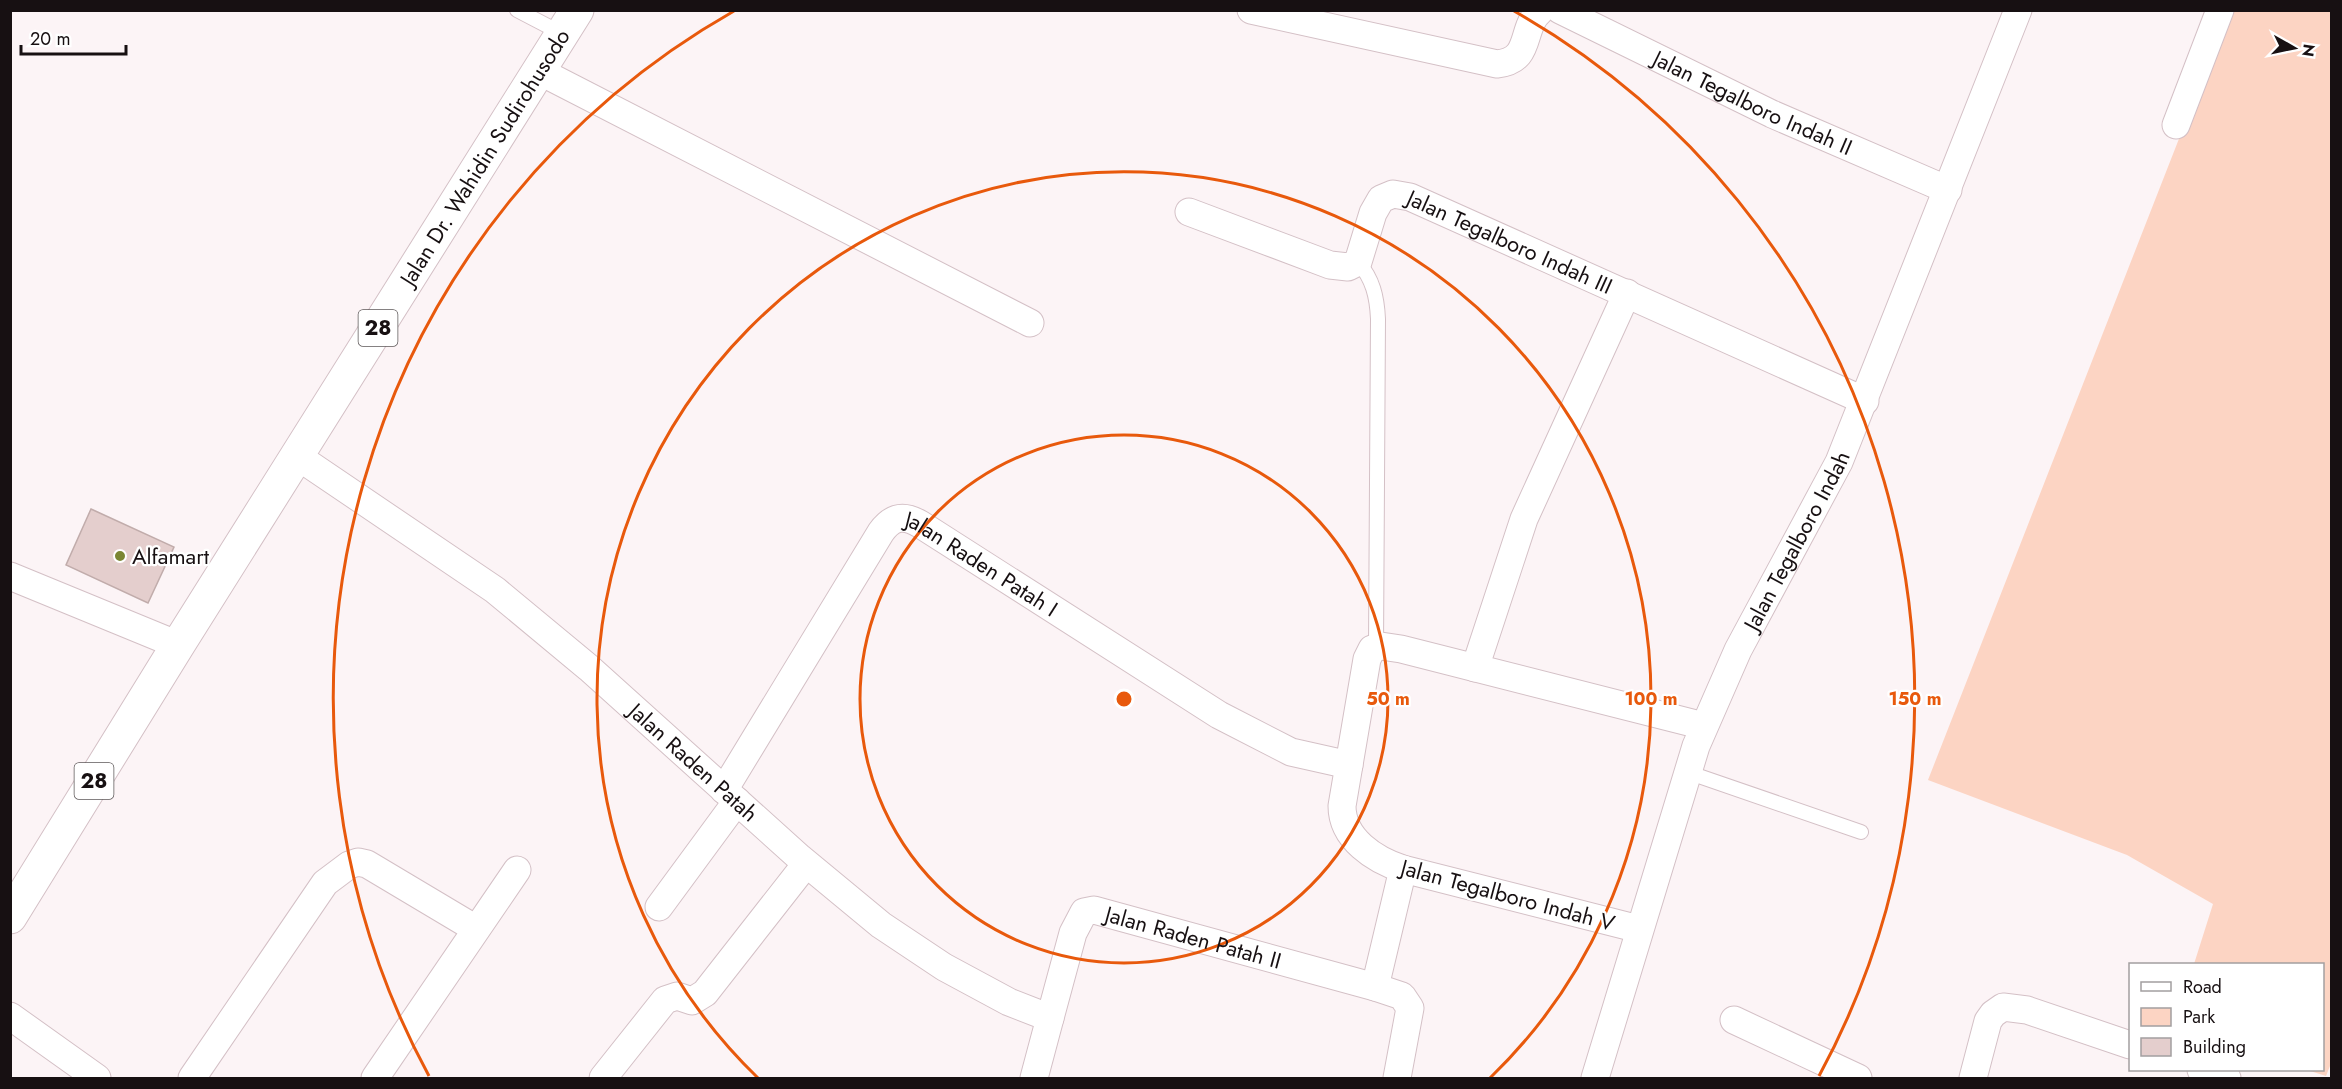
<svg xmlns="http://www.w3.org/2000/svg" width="2342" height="1089" viewBox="0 0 2342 1089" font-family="Jost,sans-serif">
  <rect width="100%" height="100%" fill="#fcf4f6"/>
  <path fill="#fcd4c3" d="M2229,11H2331L2332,1061L2326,1076L2307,1070H2322V964H2194L2213,904L2127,855L1928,780Z"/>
  <path fill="#e4cecd" stroke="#c1acab" stroke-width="1.5" d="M91,509L174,547L148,603L66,565Z"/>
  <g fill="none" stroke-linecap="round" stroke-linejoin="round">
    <defs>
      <g id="lane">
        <path d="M517,10L563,34"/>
        <path d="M1358,262C1373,279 1377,297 1378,319L1376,647"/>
        <path d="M1687,772L1861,832"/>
      </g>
      <g id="street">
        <path d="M1251,10L1497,64C1534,60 1519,28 1541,10"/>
        <path id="s1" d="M1560,10L1772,114L1948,190"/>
        <path d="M539,71L1030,323"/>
        <path d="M2176,125L2220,10"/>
        <path id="s2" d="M1189,212L1330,265L1348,267L1358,262L1373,213L1381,199L1393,194L1410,197L1865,401"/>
        <path id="s3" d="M297,456L495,590L589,668L800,858L881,925L944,967L1009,1002L1050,1018L1034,1078"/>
        <path d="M10,576L178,645"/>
        <path d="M1475,668L1524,519L1627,293"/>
        <path id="s4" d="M724,790L881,532C892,517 903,514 920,524L1219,715L1291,752L1349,765"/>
        <path d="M659,907L737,801"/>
        <path d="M1639,929L1403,869C1375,860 1342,839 1342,806L1367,659L1372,649L1381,646L1401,649L1704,726"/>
        <path d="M10,1016L97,1078"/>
        <path id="s5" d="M1050,1018L1073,933L1084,912L1094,910L1375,987"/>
        <path d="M1734,1020L1858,1078"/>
        <path d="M2201,1070L2227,1078"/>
        <path d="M192,1078L325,883L349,865L358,862L367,864L476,929"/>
        <path d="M375,1078L517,870"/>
        <path d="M603,1078L665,1000L677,996L692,1001L705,993L806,864"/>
        <path d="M1397,1078L1410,1008L1402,996L1375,987L1403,869"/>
        <path id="s6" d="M1595,1078L1696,746L1738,650L1839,462L2018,10"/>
        <path d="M1973,1078L1988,1021L1993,1014L2003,1007L2027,1010L2130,1045"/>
      </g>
      <g id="highway">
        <path id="s7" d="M10,917L178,645L577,10"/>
      </g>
    </defs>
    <use href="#lane" stroke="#d4c0c6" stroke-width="16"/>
    <use href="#street" stroke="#d4c0c6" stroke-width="29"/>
    <use href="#highway" stroke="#d4c0c6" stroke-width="35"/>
    <use href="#lane" stroke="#fff" stroke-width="14"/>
    <use href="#street" stroke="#fff" stroke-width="27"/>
    <use href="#highway" stroke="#fff" stroke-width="33"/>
  </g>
  <g fill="none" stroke="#e8590c" stroke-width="3">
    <circle cx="1124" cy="699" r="264"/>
    <path d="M758 1078A527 527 0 1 1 1490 1078"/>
    <path d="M429 1076A791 791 0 0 1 734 11M1514 11A791 791 0 0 1 1819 1076"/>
  </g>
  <circle fill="#7a8633" stroke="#fff" stroke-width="2" cx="120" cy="556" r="6"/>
  <g text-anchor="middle" stroke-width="4.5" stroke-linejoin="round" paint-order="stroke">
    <g fill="#fff" stroke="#5d5859" stroke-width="1.5">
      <rect x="358.5" y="310" width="39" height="36" rx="4.5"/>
      <rect x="74.5" y="763" width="39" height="36" rx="4.5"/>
    </g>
    <g font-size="21" font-weight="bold" fill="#171012">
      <text x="378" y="335">28</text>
      <text x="94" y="788">28</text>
    </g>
    <g font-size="22" fill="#171012" stroke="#fff">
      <text dy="8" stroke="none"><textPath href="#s1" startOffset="214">Jalan Tegalboro Indah II</textPath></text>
      <text dy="8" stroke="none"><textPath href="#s7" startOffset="896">Jalan Dr. Wahidin Sudirohusodo</textPath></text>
      <text dy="8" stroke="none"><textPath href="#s2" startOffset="387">Jalan Tegalboro Indah III</textPath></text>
      <text dy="8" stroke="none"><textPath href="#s6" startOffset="576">Jalan Tegalboro Indah</textPath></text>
      <text dy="8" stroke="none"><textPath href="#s4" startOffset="420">Jalan Raden Patah I</textPath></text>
      <text dy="8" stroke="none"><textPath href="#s3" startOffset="502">Jalan Raden Patah</textPath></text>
      <text transform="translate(1508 895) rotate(15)" y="8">Jalan Tegalboro Indah V</text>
      <text dy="8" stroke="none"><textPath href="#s5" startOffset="225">Jalan Raden Patah II</textPath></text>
    </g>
    <g font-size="22" fill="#171012" stroke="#fff" text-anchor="start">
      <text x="132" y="564">Alfamart</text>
    </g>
  </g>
  <circle cx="1124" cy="699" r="9" fill="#e8590c" stroke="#fff" stroke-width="3"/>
  <g font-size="18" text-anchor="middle" font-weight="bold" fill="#e8590c" stroke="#fff" stroke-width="4.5" stroke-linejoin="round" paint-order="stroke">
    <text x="1388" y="705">50 m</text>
    <text x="1651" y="705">100 m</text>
    <text x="1915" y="705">150 m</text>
  </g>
  <rect width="2342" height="1089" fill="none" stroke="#171012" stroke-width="24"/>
  <rect x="2129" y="963" width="195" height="108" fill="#ffffff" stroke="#a29fa0" stroke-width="1.5"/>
  <rect x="2141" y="982" width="30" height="9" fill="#ffffff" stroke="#a29fa0" stroke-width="1.5"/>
  <text x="2183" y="993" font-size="18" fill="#171012">Road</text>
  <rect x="2141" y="1008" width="30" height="18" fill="#fcd4c3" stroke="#a29fa0" stroke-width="1.5"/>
  <text x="2183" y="1023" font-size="18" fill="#171012">Park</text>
  <rect x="2141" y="1038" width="30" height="18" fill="#e4cecd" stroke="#a29fa0" stroke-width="1.5"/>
  <text x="2183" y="1053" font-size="18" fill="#171012">Building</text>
  <g transform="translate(2294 48) rotate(99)" stroke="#ffffff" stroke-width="4.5" paint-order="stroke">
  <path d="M0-4.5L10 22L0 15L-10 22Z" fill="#171012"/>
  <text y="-9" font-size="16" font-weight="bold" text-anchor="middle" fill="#171012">N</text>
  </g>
  <path d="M21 45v9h105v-9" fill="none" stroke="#171012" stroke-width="3"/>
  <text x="30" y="45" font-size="18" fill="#171012" stroke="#ffffff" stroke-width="4.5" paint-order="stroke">20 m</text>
</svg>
